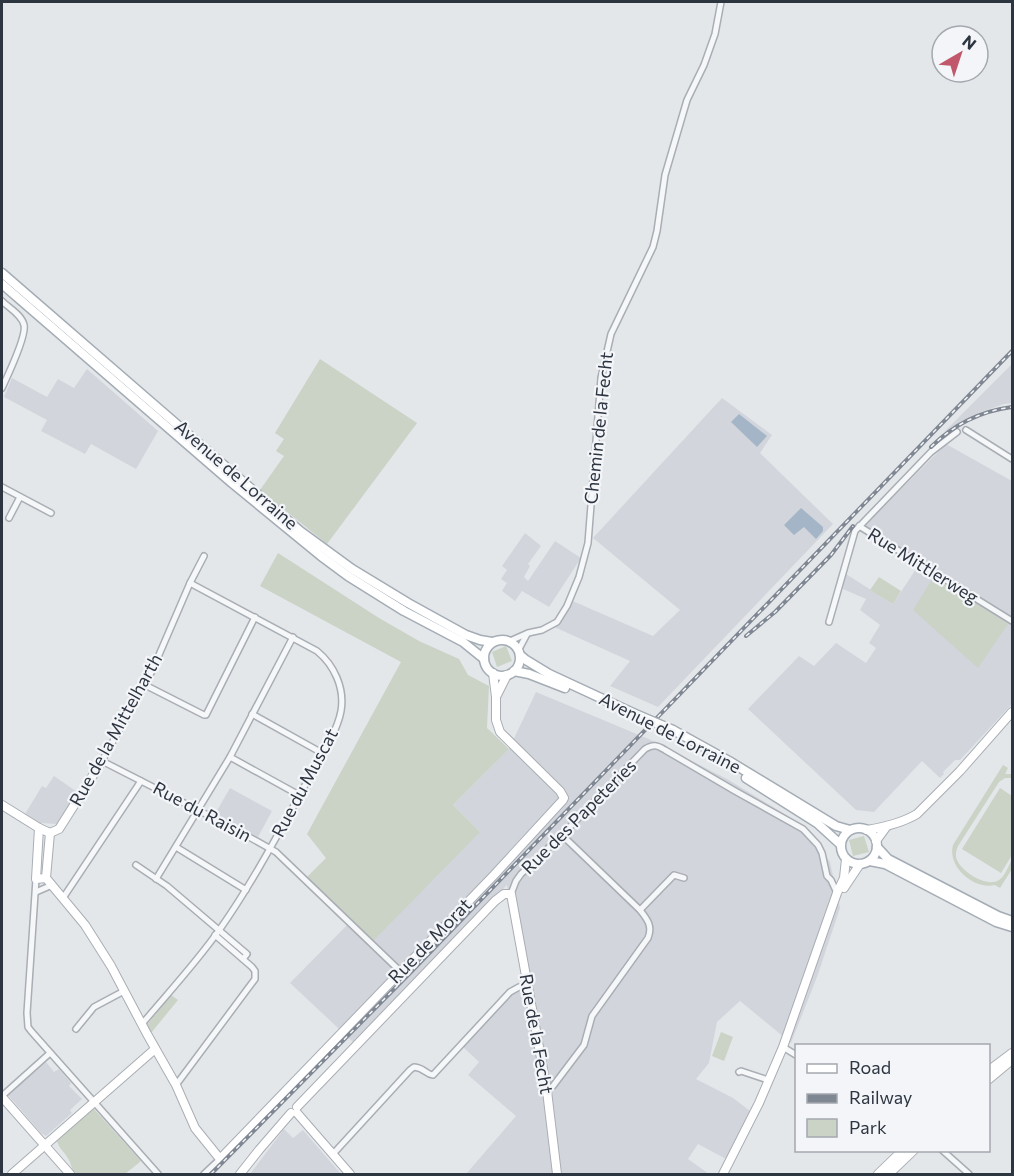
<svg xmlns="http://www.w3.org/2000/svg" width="1014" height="1176" viewBox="0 0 1014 1176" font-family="Commissioner,sans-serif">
  <rect width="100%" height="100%" fill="#e4e7ea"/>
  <g fill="#d2d6dc">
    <path d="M1012,364V403L1004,404L978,413L944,432Z"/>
    <path d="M87,369L158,431L136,469L91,444L85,454L41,431L47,420L4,397L12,378L47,397L58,379L74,388Z"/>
    <path d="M722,398L772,435L760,453L833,524L658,707L610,686L630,661L552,626L568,599L653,636L680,610L593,538Z"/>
    <path d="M946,444L1012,481V704L960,760H955L943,772L944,774L940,778L922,761L874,812L856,810L748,709L799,656L814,666L836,643L866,663L876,648L869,643L880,625L860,610L866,599L843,589L846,574L893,604L918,566L861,529Z"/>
    <path d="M525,533L541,546L528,564L530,566L524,577L528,581L555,541L581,558L549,607L522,591L515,601L502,591L507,583L501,579L507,570L502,566Z"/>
    <path d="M536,692L651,740L727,779L806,827L830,862L840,908L817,977L791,1043L740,1001L717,1022L709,1063L696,1079L733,1098L750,1111L726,1159L698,1144L688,1159L709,1174H466L516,1116L468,1075L479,1062L463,1047L523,983L507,885L353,1042L290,983L351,921L479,831L453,805L509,749Z"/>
    <path d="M54,776L77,792L57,824L40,823L25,814L42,786L46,788Z"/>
    <path d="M230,788L272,811L258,837L215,814Z"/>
    <path d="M46,1062L54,1072L59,1069L71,1083L69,1086L82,1099L70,1110L72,1113L46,1136L41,1133L8,1095Z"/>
    <path d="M284,1129L293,1138L303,1130L341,1174H250Z"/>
  </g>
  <g fill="#cad3c6">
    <path d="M320,359L417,423L327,544L260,490L284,456L276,451L284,439L275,433Z"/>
    <path d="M278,553L379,618L419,641L459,659L468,675L489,686L487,728L509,749L453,805L480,832L372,942L307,877L326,858L307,834L401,662L260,586Z"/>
    <path d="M934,576L1008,624L978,668L913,610Z"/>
    <path d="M879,577L901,591L893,604L870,590Z"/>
    <path d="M506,646L512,661L497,667L492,652Z"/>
    <path d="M1003,765L1008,768L1005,774H1012V778H1005L999,782L958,846C956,851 955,855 957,860C962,872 987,888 999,880C1005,876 1009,865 1012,859V869L1000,888L995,885C974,890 947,867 953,845Z"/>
    <path d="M1000,788L1012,796V855L1001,873L962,849Z"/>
    <path d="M864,836L869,852L853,856L849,840Z"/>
    <path d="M171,995L178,1000L151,1033L147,1025Z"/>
    <path d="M721,1032L733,1037L724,1061L712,1056Z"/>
    <path d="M93,1108L141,1161L125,1174H76C71,1169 72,1166 69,1160C65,1152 59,1149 57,1141Z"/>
  </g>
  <g fill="#a3b5c6">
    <path d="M739,414L767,436L757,447L731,422Z"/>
    <path d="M801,508L823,527V531L816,539L804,527L794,535L784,525Z"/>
  </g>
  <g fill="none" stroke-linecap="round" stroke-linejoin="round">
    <defs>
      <g id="street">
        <path d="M2,301C9,308 22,315 24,325C27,336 7,377 2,388"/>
        <path d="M966,430L1012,459"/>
        <path d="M2,487L51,513"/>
        <path d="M9,518L20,497"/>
        <path d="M859,526L1012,621"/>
        <path d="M204,556L190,583L152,671L102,761L235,829L276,852L400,971"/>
        <path d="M829,622L855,531L931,452L957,432"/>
        <path d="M510,641L528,633L542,630L557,622L567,606L579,577L588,543L601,378L611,334L653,247L657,231L665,175L687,100L704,65L715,34L721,2"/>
        <path d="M519,649L527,634"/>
        <path d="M145,685L204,715H206L255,617"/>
        <path d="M252,714L322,753"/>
        <path d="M230,757L299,795"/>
        <path d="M176,847L246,890"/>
        <path d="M136,865L167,886L247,954L243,959"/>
        <path d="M36,879L27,1013L28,1027L31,1031L158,1174"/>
        <path d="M156,879L230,757L293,637"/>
        <path d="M36,892L52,885"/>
        <path d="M511,894L516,881L521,874L562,835L645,749C653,744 657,745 665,750L735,791L803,829L818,845L822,853L827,876L831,880L837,893"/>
        <path d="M63,898L141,781"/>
        <path d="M640,910L674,875L684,878"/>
        <path d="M142,1024C168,993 196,963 220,929C251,885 277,836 303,789C314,768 337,734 341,711C345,688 334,665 317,651L190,583"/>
        <path d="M76,1029L94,1007L124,991"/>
        <path d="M783,1047L796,1055"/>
        <path d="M739,1072L741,1071L768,1080"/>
        <path d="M176,1085L255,979V971L252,967L215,935"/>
        <path d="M547,1091L553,1086L584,1045L592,1016L648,938C653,926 647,919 640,910L562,835"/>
        <path d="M2,1096L50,1053"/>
        <path d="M942,1150L969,1174"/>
        <path d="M333,1154L410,1070L414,1067C425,1068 425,1074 433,1075L510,992L519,987L527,986"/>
        <path d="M204,1174L220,1159"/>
      </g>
      <g id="secondary">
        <path d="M497,695L507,675"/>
        <path d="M2,805L39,828L50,833"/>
        <path d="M39,828L36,879L46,878"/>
        <path d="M867,830C885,827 902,823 917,814L960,771L1012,712"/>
        <path d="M50,833L59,829L102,761"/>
        <path d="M876,841L887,826"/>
        <path d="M46,878L85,925L111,966L147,1034L176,1085L195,1128L220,1159L494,875L563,800L564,798L560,791L500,732L496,720V697L493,673"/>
        <path d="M46,878L50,833"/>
        <path d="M844,888L860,864"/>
        <path d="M988,1071L1012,1053"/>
        <path d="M988,1080L1012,1060"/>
        <path d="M2,1097L70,1174"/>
        <path d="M297,1107L495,901L504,894H511L547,1091L557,1174"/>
        <path d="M297,1113L350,1174"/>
        <path d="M12,1174L155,1049"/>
        <path d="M240,1174L259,1150L291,1113"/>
        <path d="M723,1174L759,1103L783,1047L837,893L844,878L846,859"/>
        <path d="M878,1174L903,1150"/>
        <path d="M889,1174L914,1150"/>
      </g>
      <g id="primary">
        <path d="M2,273L300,531L352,569L408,603L466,635L480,640L492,642"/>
        <path d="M2,284L232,483L321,556L348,576L404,611L463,642L484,659"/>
        <circle cx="502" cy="658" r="18"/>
        <path d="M520,655L526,660L549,674L633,713"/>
        <path d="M514,671L529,674L565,688"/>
        <path d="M673,730L729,761L836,826L850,830"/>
        <path d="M746,778L817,823L840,844"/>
        <circle cx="859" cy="846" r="18"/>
        <path d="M877,847L888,859L998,916L1012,921"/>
        <path d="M870,861L885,864L996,922L1012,927"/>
      </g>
    </defs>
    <use href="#street" stroke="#a9aeb4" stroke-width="8"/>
    <use href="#secondary" stroke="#a9aeb4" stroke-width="10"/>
    <use href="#primary" stroke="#a4acb5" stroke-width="11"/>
    <use href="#street" stroke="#f6f7f9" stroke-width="5"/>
    <use href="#secondary" stroke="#fff" stroke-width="8"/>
    <use href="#primary" stroke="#fff" stroke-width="8"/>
    <defs>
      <g id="rail">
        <path d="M931,447C953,425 981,411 1012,407"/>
        <path d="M746,636L775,612L831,555L853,526"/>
        <path d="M211,1174L409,974L1012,351"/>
      </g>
    </defs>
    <use href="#rail" stroke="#7f8792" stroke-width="4"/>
    <use href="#rail" stroke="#f3f5f8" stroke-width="1.5" stroke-dasharray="4.5" stroke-linecap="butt"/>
    <defs>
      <path id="primary-bridge" d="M633,713L673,730"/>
    </defs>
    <use href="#primary-bridge" stroke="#a4acb5" stroke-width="11" stroke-linecap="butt"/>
    <use href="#primary-bridge" stroke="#fff" stroke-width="8"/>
  </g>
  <g text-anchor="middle" stroke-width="4.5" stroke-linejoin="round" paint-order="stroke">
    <g font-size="18" fill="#2d3541" stroke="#f3f5f8">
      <text transform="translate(599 428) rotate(-84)" y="6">Chemin de la Fecht</text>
      <text transform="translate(236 475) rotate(41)" y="6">Avenue de Lorraine</text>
      <text transform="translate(923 566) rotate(32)" y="6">Rue Mittlerweg</text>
      <text transform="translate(116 730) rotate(-61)" y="6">Rue de la Mittelharth</text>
      <text transform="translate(670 733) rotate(27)" y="6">Avenue de Lorraine</text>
      <text transform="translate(305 783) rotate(-62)" y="6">Rue du Muscat</text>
      <text transform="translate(202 812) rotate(28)" y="6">Rue du Raisin</text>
      <text transform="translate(579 817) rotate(-45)" y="6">Rue des Papeteries</text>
      <text transform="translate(430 941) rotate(-46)" y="6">Rue de Morat</text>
      <text transform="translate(536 1034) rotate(80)" y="6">Rue de la Fecht</text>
    </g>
  </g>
  <rect width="1014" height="1176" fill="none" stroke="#2d3541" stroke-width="6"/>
  <rect x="795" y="1044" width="195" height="108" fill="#f3f5f8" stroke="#a4a8af" stroke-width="1.5"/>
  <rect x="807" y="1064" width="30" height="9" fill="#ffffff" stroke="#a4a8af" stroke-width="1.5"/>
  <text x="849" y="1074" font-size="18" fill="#2d3541">Road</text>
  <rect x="807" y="1094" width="30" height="9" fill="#7f8792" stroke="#a4a8af" stroke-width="1.5"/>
  <text x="849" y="1104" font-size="18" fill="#2d3541">Railway</text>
  <rect x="807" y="1119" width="30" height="18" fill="#cad3c6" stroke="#a4a8af" stroke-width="1.5"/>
  <text x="849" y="1134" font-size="18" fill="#2d3541">Park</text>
  <g transform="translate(960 54) rotate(39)"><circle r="28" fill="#f3f5f8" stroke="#a4a8af" stroke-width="1.5"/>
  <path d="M0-4.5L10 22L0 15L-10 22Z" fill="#c1576b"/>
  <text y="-9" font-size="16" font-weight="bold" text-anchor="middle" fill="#2d3541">N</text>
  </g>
</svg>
